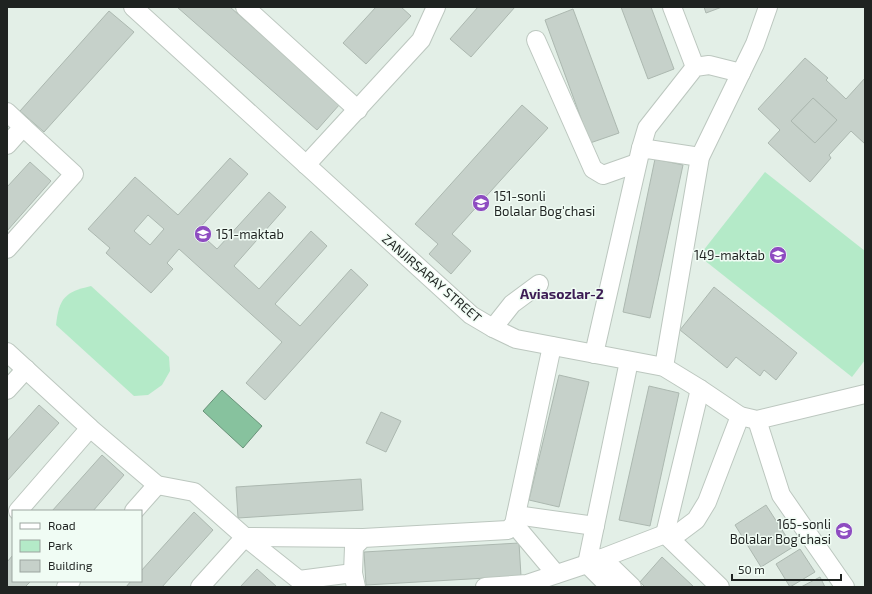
<svg xmlns="http://www.w3.org/2000/svg" width="872" height="594" viewBox="0 0 872 594" font-family="'Exo 2',sans-serif">
  <rect width="100%" height="100%" fill="#e3efe7"/>
  <g fill="#b4eac8">
    <path d="M765,172L865,251V360L852,377L699,256Z"/>
    <path d="M91,286L169,357L170,371L162,385L148,395L134,396L56,325C59,298 65,292 91,286Z"/>
  </g>
  <path fill="#87c29e" stroke="#689278" d="M222,390L262,426L243,448L203,411Z"/>
  <g fill="#c6d1ca" stroke="#acb8b0" fill-rule="evenodd">
    <path d="M177,7H230L340,104L317,130Z"/>
    <path d="M376,7H401L411,16L366,64L343,43Z"/>
    <path d="M478,7H515L471,57L450,39Z"/>
    <path d="M621,7H651L674,69L648,79Z"/>
    <path d="M704,7H722L706,13Z"/>
    <path d="M573,9L619,133L590,143L545,20Z"/>
    <path d="M109,11L134,32L44,132L20,111Z"/>
    <path d="M805,58L828,78L826,80L846,99L865,78V144L851,131L829,155L831,158L810,182L768,143L780,130L758,109ZM813,98L837,120L815,143L791,121Z"/>
    <path d="M813,98L837,120L815,143L791,121Z"/>
    <path d="M522,105L548,128L452,234L471,251L451,274L429,254L438,244L415,224Z"/>
    <path d="M230,158L248,174L197,231L217,249L269,192L286,207L234,266L259,289L311,231L327,246L275,304L300,326L351,269L368,285L265,400L246,383L282,342L179,249L167,263L173,269L151,293L106,253L110,248L88,229L135,177L178,215ZM148,215L164,229L150,245L134,231Z"/>
    <path d="M655,159L683,165L650,318L623,312Z"/>
    <path d="M30,162L51,181L7,231V187Z"/>
    <path d="M714,287L797,353L776,380L764,370L760,376L736,357L727,368L680,330Z"/>
    <path d="M559,375L589,382L559,507L529,500Z"/>
    <path d="M649,386L679,393L650,526L619,520Z"/>
    <path d="M39,405L59,423L7,481V441Z"/>
    <path d="M381,412L401,421L386,452L366,443Z"/>
    <path d="M102,455L124,475L93,511H52Z"/>
    <path d="M361,479L363,510L238,518L236,487Z"/>
    <path d="M766,505L793,547L761,567L735,525Z"/>
    <path d="M194,512L213,530L162,587H126L131,581H141V571Z"/>
    <path d="M519,543L521,576L366,585L364,552Z"/>
    <path d="M800,549L815,572L790,587L776,564Z"/>
    <path d="M13,555V581H31L25,587H7V562Z"/>
    <path d="M662,557L694,587H645L640,582Z"/>
    <path d="M257,569L277,587H240Z"/>
    <path d="M820,577L825,587H801Z"/>
  </g>
  <g fill="none" stroke-linecap="round" stroke-linejoin="round">
    <defs>
      <g id="minor">
        <path d="M133,7L471,315L493,328L516,339L664,367L700,389L740,416L757,420L865,394"/>
        <path d="M245,7L358,110"/>
        <path d="M672,7L695,67"/>
        <path d="M536,40L593,169L603,175L637,163"/>
        <path d="M7,112L23,127L7,145"/>
        <path d="M641,148L647,128L695,67L709,65L741,73"/>
        <path d="M306,165L421,40L436,7"/>
        <path d="M7,249L74,174L23,127"/>
        <path d="M493,328L512,304L539,284"/>
        <path d="M7,352L90,428L157,485L194,492L245,537L299,580L353,573L356,587"/>
        <path d="M594,354L641,148L700,157"/>
        <path d="M664,367L700,157L755,44L768,7"/>
        <path d="M7,390L26,369"/>
        <path d="M757,420L781,495L845,587"/>
        <path d="M18,511L90,428"/>
        <path d="M134,511L157,485"/>
        <path d="M516,515L595,526"/>
        <path d="M514,524L556,574"/>
        <path d="M665,534L700,389"/>
        <path d="M665,534L720,587"/>
        <path d="M602,558L632,587"/>
        <path d="M353,573L354,547L363,538L508,530L514,524L552,346"/>
        <path d="M66,587L71,581"/>
        <path d="M200,587L245,537L363,538"/>
        <path d="M485,587L527,584L587,564L665,534L680,532L696,520L707,502L740,416"/>
        <path d="M610,587L587,564L629,361"/>
      </g>
    </defs>
    <use href="#minor" stroke="#bcc7bf" stroke-width="20"/>
    <use href="#minor" stroke="#fff" stroke-width="18"/>
  </g>
  <defs>
    <symbol id="school-disc" viewBox="-11 -11 22 22"><circle r="9.5" fill="#8e4cc1" stroke="#f0fcf4"/><path d="M0-5L7-2L0 1L-7-2ZM-4 1L0 2.5L4 1V4Q0 6-4 4Z" fill="#fff"/></symbol>
  </defs>
  <g fill-rule="evenodd">
    <use href="#school-disc" x="471" y="193" width="20" height="20"/>
    <use href="#school-disc" x="193" y="224" width="20" height="20"/>
    <use href="#school-disc" x="768" y="245" width="20" height="20"/>
    <use href="#school-disc" x="834" y="521" width="20" height="20"/>
  </g>
  <g text-anchor="middle" stroke-width="3" stroke-linejoin="round" paint-order="stroke">
    <g font-size="13" fill="#1f2321" stroke="#f0fcf4" text-anchor="start">
      <text x="494" y="201">151-sonli<tspan x="494" dy="15">Bolalar Bog'chasi</tspan></text>
      <text x="216" y="239">151-maktab</text>
      <text x="765" y="260" text-anchor="end">149-maktab</text>
      <text x="831" y="529" text-anchor="end">165-sonli<tspan x="831" dy="15">Bolalar Bog'chasi</tspan></text>
    </g>
    <g font-size="13" fill="#1f2321" stroke="#f0fcf4">
      <text transform="translate(432 278) rotate(41)" y="5">ZANJIRSARAY STREET</text>
    </g>
    <g font-size="14" font-weight="bold" fill="#3c1c54" stroke="#f0fcf4">
      <text x="562" y="299">Aviasozlar-2</text>
    </g>
  </g>
  <rect width="872" height="594" fill="none" stroke="#1f2321" stroke-width="16"/>
  <rect x="12" y="510" width="130" height="72" fill="#f0fcf4" stroke="#9ca5a0"/>
  <rect x="20" y="523" width="20" height="6" fill="#ffffff" stroke="#9ca5a0"/>
  <text x="48" y="530" font-size="12" fill="#1f2321">Road</text>
  <rect x="20" y="540" width="20" height="12" fill="#b4eac8" stroke="#9ca5a0"/>
  <text x="48" y="550" font-size="12" fill="#1f2321">Park</text>
  <rect x="20" y="560" width="20" height="12" fill="#c6d1ca" stroke="#9ca5a0"/>
  <text x="48" y="570" font-size="12" fill="#1f2321">Building</text>
  <path d="M732 574v6h109v-6" fill="none" stroke="#1f2321" stroke-width="2"/>
  <text x="738" y="574" font-size="12" fill="#1f2321" stroke="#f0fcf4" stroke-width="3" paint-order="stroke">50 m</text>
</svg>
